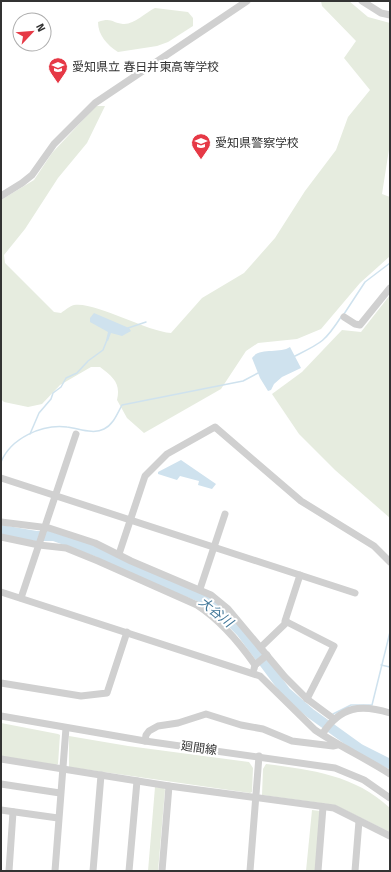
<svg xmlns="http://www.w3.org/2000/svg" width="391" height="872" font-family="'Fira Sans','Noto Sans JP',sans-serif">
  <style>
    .green { fill: #e6ecdf }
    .water { fill: #cfe2ee }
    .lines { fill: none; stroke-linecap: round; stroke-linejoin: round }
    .stream { stroke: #cfe2ee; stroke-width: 1.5 }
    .river { stroke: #cfe2ee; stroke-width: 10 }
    .minor { stroke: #d0d0d0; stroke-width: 7 }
    .labels { text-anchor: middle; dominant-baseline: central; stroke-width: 4; stroke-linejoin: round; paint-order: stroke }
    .poi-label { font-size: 12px; fill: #333; stroke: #fff; text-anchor: start }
    .street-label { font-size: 12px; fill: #333; stroke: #fff }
    .water-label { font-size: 13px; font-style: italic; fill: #3f7597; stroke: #fff }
  </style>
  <rect width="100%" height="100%" fill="#fff"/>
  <g class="green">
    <path d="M321 1H349L368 17 390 23V143L382 194 390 197 389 257 360 283 321 329 297 339 258 343 246 351 221 389 144 433 127 418 117 400C121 383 113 377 100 367H91L60 385 42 404 28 407 4 402 1 399V200L34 180 52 153 96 106H105L87 143 58 178 25 229 4 255 5 263 54 312 61 313C65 310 70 306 74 305 94 301 146 331 171 333L202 298 244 273 275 238 305 191 336 150 348 117 370 90 344 58 356 41 322 6Z"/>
    <path d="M155 8 188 12 193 18V26L168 42 157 46 118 52C107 45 98 35 98 22 112 17 112 23 123 24 134 25 146 12 155 8Z"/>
    <polygon points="390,295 390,518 335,470 299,434 272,394 302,372 342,330 361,332"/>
    <polygon points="1,723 58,734 60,735 58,764 56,765 1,756"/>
    <polygon points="69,736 128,746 249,762 253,768 252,792 250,793 69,767"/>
    <path d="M266 764C312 770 355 775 390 808V832L335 805 262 795 263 769Z"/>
    <polygon points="155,787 164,788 165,790 158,871 148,871"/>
    <polygon points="312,810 320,811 316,871 306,871"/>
  </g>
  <g class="water">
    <polygon points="94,313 129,328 131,331 122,336 111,333 108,341 106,340 108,332 90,322 90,318"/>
    <path d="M290 347 301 368 282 377 274 384 271 390 268 391 260 378 252 358C259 347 280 354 290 347Z"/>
    <polygon points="181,460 216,484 212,489 198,485 199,481 180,476 177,480 158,474 158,472"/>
  </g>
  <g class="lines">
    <g class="stream">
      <polyline points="344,314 365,282 390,263"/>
      <polyline points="128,328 146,322"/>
      <path d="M293 357C321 343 324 343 341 317"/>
      <polyline points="30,434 39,413 51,399 53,393 61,387 66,378 77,373 88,361 103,350 107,340"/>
      <path d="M1 462C11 438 42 424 67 427 78 428 93 435 104 429 113 425 117 414 122 405L243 381 258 373"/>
      <polyline points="381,665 390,667"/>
      <polyline points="333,714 351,705 372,705 390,632"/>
      <polyline points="321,721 325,719"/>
    </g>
    <polyline class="river" points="1,530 36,536 54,536 98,552 134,571 198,596 224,615 241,632 286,692 310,713 360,749 390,764"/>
    <g class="minor">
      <polyline points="362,1 381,13 390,15"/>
      <polyline points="1,196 22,183 32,175 54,144 95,103 247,1"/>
      <polyline points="344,317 355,324 360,325 390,288"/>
      <polyline points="1,478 355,593"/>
      <polyline points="1,522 49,528 95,543 131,561 211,595 228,609 285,677 307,699 334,719"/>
      <path d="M1 537 39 545 66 548 98 561 197 605C220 620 239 642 255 665"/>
      <polyline points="119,554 145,476 167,454 215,427 301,501 374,546 390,562"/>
      <polyline points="300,575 285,621 334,646 307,699"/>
      <polyline points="200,589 225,514"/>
      <path d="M1 592 260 676 315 730C339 746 365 758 390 774"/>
      <polyline points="21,598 76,434"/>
      <polyline points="261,647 287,622"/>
      <polyline points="254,669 255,665 267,655"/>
      <polyline points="1,683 81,696 107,693 127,632"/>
      <polyline points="1,716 145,741 335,768 364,780 390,798"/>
      <path d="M323 733C341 706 361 704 390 713"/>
      <polyline points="145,741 146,735 149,731 158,726 178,723 206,714 241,725 263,729 292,741 333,746 337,745"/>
      <polyline points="1,759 169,786 334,808 390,836"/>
      <polyline points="1,784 60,793"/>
      <polyline points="1,810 58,818"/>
      <polyline points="9,871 13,812"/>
      <polyline points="55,871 66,728"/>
      <polyline points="93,871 101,775"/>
      <polyline points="129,871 137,781"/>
      <polyline points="162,871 169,786"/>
      <polyline points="250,871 259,756"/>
      <polyline points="318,871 323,807"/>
      <polyline points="355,871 359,821"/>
    </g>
  </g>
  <defs>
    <g id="school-pin" transform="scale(1)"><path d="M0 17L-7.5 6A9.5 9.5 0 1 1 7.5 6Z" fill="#e63946" stroke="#fff"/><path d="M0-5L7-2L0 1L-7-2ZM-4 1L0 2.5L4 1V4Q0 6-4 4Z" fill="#fff"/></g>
  </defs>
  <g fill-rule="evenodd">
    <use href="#school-pin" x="58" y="67"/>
    <use href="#school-pin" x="201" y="143"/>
  </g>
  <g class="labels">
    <g class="poi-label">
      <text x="72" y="67">愛知県立 春日井東高等学校</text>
      <text x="215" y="143">愛知県警察学校</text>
    </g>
    <g class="street-label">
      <text transform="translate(199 748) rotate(8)">廻間線</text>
    </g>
    <g class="water-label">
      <text transform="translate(216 612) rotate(39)">大谷川</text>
    </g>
  </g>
  <rect width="391" height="872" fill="none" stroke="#333333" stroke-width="4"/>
  <g transform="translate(32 32) rotate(64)"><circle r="19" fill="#ffffff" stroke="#adadad"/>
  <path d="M0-3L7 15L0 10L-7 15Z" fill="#e63946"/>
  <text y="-6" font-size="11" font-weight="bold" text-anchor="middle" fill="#333333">N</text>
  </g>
</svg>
